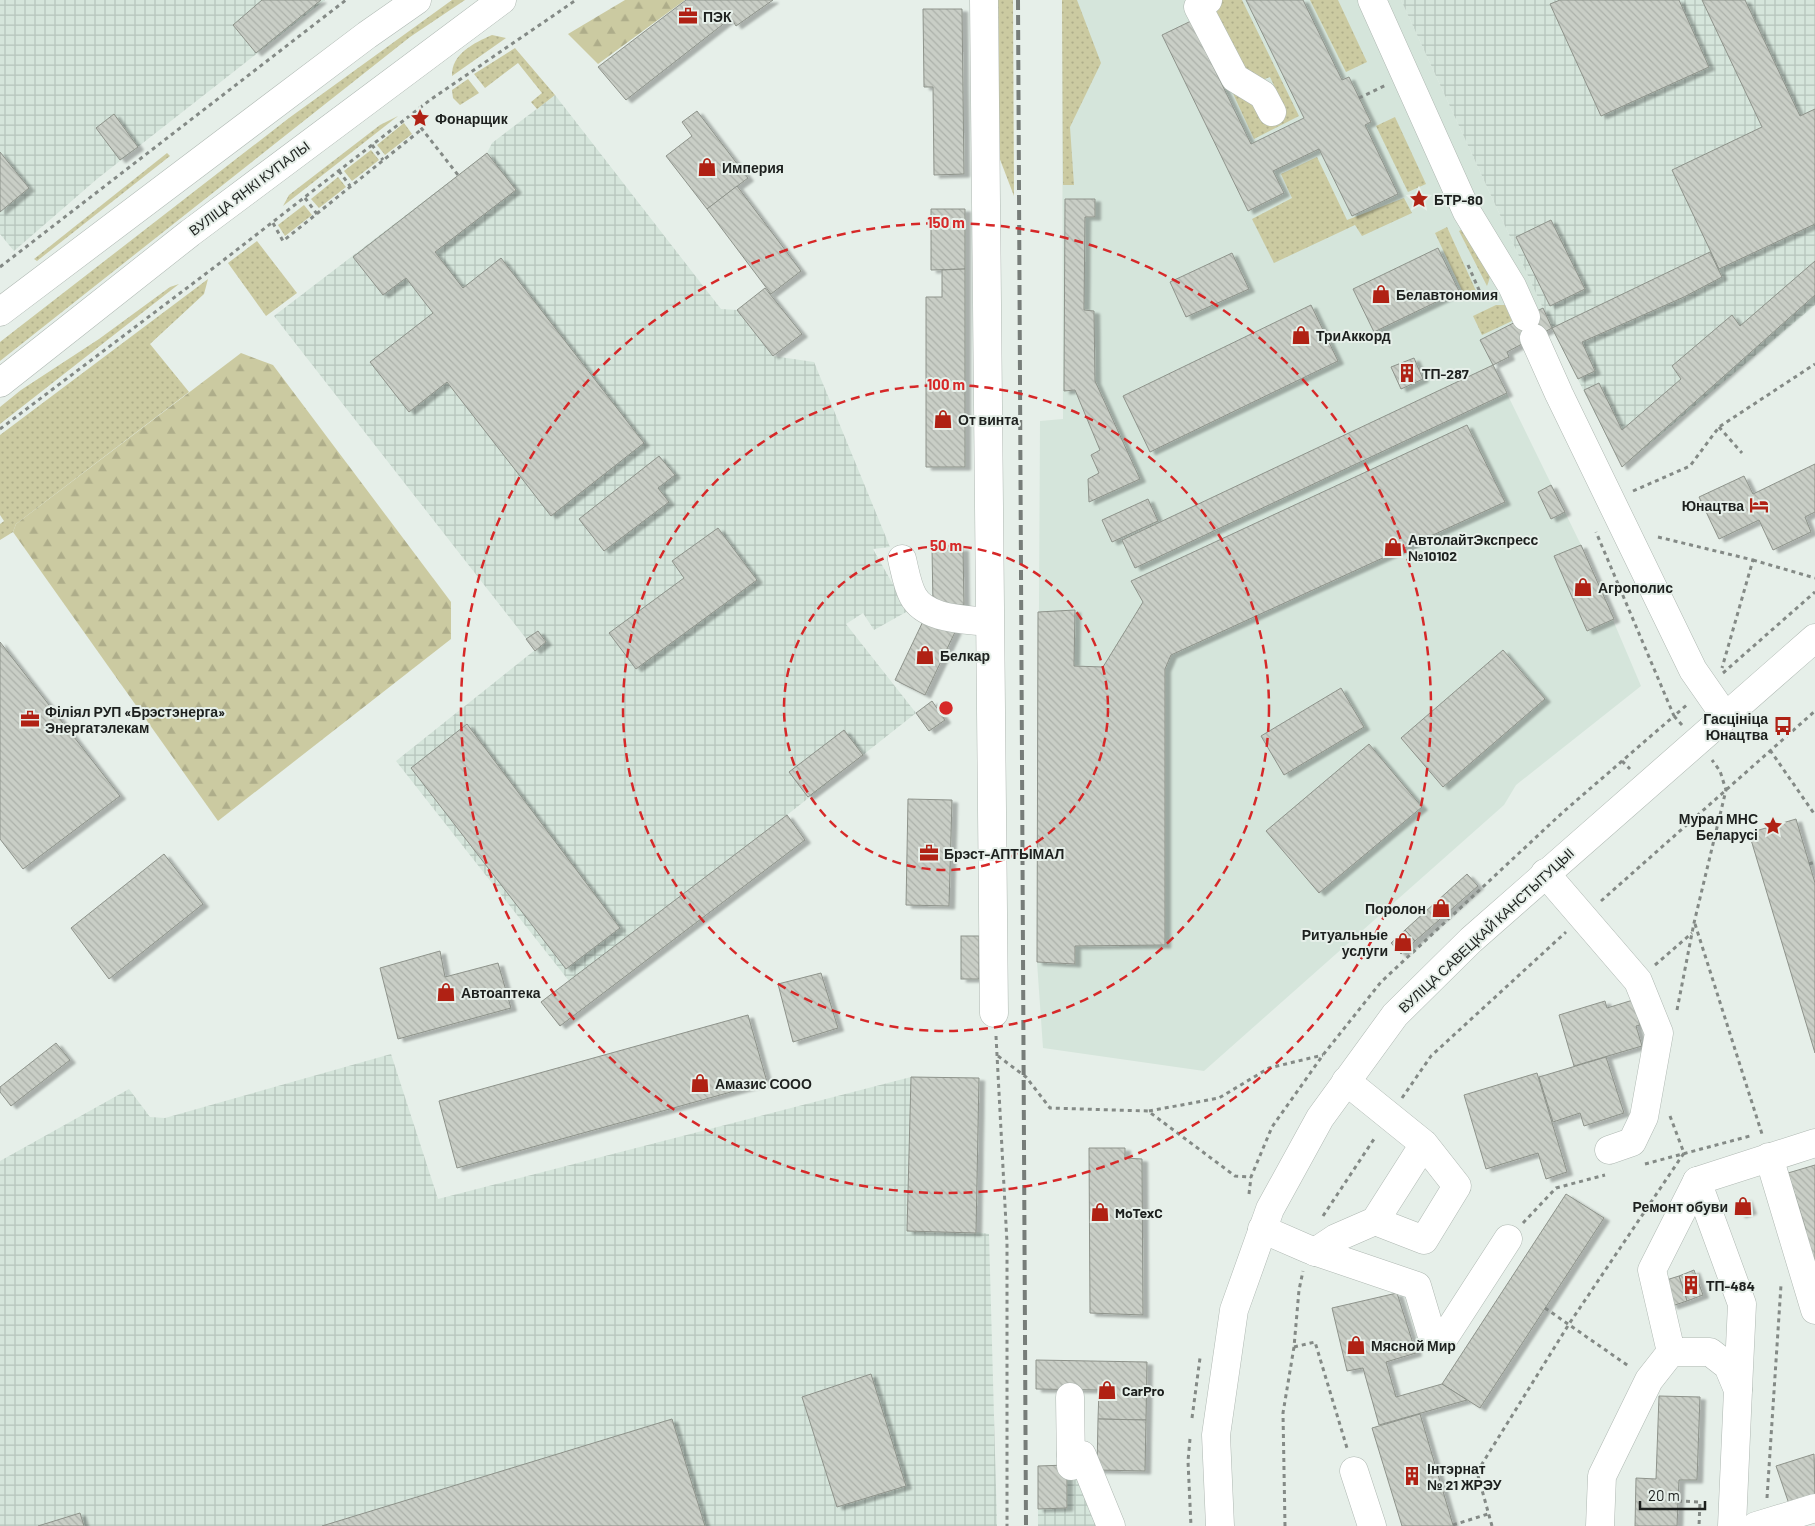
<svg xmlns="http://www.w3.org/2000/svg" width="1815" height="1526" font-family="Barlow,sans-serif">
  <style>
    .built { fill: #d5e5db }
    .industrial { fill: url(#industrial-grid) }
    .grass { fill: url(#grass-dots) }
    .forest { fill: url(#forest-firs) }
    .building { fill: url(#building-back-hatch); stroke: #8e938b; filter: url(#shadow) }
    .lines { fill: none; stroke-linecap: round; stroke-linejoin: round }
    .minor-casing { stroke: #afb8b2; stroke-width: 29 }
    .major-casing { stroke: #afb8b2; stroke-width: 29 }
    .path { stroke: #848a86; stroke-width: 3; stroke-dasharray: 4 4; stroke-linecap: butt }
    .minor { stroke: #fff; stroke-width: 28 }
    .major { stroke: #fff; stroke-width: 28 }
    .rail { stroke: #777d79; stroke-width: 4; stroke-dasharray: 10 5; stroke-linecap: butt }
    .ring { fill: none; stroke: #d62828; stroke-width: 2.5; stroke-dasharray: 9 6 }
    .labels { text-anchor: middle; dominant-baseline: central; stroke-width: 4; stroke-linejoin: round; paint-order: stroke }
    .poi-label { font-size: 14px; font-weight: bold; fill: #1d201e; stroke: #e6efe9; text-anchor: start }
    .street-label { font-size: 14px; fill: #1d201e; stroke: #e6efe9 }
    .centre { fill: #d62828; stroke: #e6efe9; stroke-width: 2.5 }
    .ring-label { font-size: 15px; text-anchor: middle; font-weight: bold; fill: #d62828; stroke: #e6efe9; stroke-width: 4; stroke-linejoin: round; paint-order: stroke }
  </style>
  <defs>
    <pattern id="industrial-grid" width="8" height="8" patternUnits="userSpaceOnUse" patternTransform="scale(1.25)"><rect width="8" height="8" fill="#d5e5db"/><path d="M0 4h8M4 0v8" fill="none" stroke="#b6c4bc"/></pattern>
    <pattern id="grass-dots" width="8" height="8" patternUnits="userSpaceOnUse" patternTransform="scale(1.25)"><rect width="8" height="8" fill="#cbcaa1"/><path d="M2 2h.1M6 6h.1" fill="none" stroke="#aead8a" stroke-width="1.8" stroke-linecap="round"/></pattern>
    <pattern id="forest-firs" width="22" height="20" patternUnits="userSpaceOnUse" patternTransform="scale(1.25)"><rect width="22" height="20" fill="#cbcaa1"/><path d="M5 1l3.5 6h-7zM16 11l3.5 6h-7z" fill="#aead8a"/></pattern>
    <pattern id="building-back-hatch" width="6" height="6" patternUnits="userSpaceOnUse" patternTransform="scale(1.25)"><rect width="6" height="6" fill="#c9cec6"/><path d="M-1 5l2 2M0 0l6 6M5-1l2 2" fill="none" stroke="#acb1aa"/></pattern>
    <filter id="shadow"><feDropShadow dx="5.5" dy="3" stdDeviation="1" flood-color="#0004"/></filter>
  </defs>
  <rect width="100%" height="100%" fill="#e6efe9"/>
  <polygon class="built" points="1062,0 1401,0 1552,328 1507,351 1509,357 1493,365 1581,545 1641,686 1516,785 1504,805 1204,1071 1043,1048 1037,962 1040,421 1063,419"/>
  <g class="industrial">
    <polygon points="0,0 325,0 97,179 14,251 0,234"/>
    <polygon points="1401,0 1815,0 1815,305 1622,467 1552,328"/>
    <polygon points="555,95 721,309 737,310 773,356 814,362 890,547 873,549 908,611 874,630 863,613 846,624 916,713 787,815 569,981 396,761 535,650 274,316 487,153 492,143"/>
    <polygon points="391,1054 438,1199 911,1077 979,1078 976,1232 989,1234 997,1526 0,1526 0,1161 129,1089 150,1117 165,1118"/>
    <polygon points="1038,1466 1071,1466 1101,1526 1038,1526"/>
  </g>
  <g class="grass">
    <polygon points="452,0 465,0 410,37 0,361 0,342 289,118"/>
    <polygon points="997,0 1013,0 1014,196 996,149"/>
    <polygon points="1062,0 1077,0 1101,63 1070,127 1074,185 1063,185"/>
    <polygon points="1216,0 1242,0 1299,116 1254,139 1230,87 1256,100 1266,122 1286,111 1270,77 1260,81 1241,71 1210,4"/>
    <polygon points="1310,0 1338,0 1367,62 1346,72"/>
    <path d="M492 35 506 38 452 76C451 54 474 43 492 35Z"/>
    <polygon points="515,48 555,95 537,109 531,102 542,93 518,63 485,88 474,74"/>
    <polygon points="468,79 479,93 460,105 453,98 452,90"/>
    <polygon points="398,116 283,206 289,195 380,125"/>
    <polygon points="1395,117 1426,184 1408,192 1376,126"/>
    <polygon points="404,123 412,134 385,155 377,145"/>
    <polygon points="371,150 379,160 352,181 344,171"/>
    <polygon points="167,153 170,156 37,261 34,259"/>
    <polygon points="1317,157 1347,220 1404,198 1412,213 1362,236 1355,225 1274,263 1252,219 1292,198 1281,174"/>
    <polygon points="338,177 346,187 319,208 311,199"/>
    <polygon points="304,205 312,215 285,236 278,225"/>
    <path d="M1470 225C1481 245 1497 264 1487 286L1459 231Z"/>
    <polygon points="1447,227 1477,293 1466,299 1435,233"/>
    <polygon points="257,241 297,293 266,316 228,263"/>
    <polygon points="208,279 204,294 150,344 189,392 16,524 13,532 0,540 0,524 4,521 0,515 0,435"/>
    <polygon points="179,284 0,424 0,407 21,390 99,339 170,287"/>
    <polygon points="1496,305 1505,305 1512,321 1482,335 1473,316"/>
  </g>
  <g class="forest">
    <polygon points="625,0 685,0 598,64 568,34"/>
    <polygon points="241,353 273,365 451,602 451,639 218,821 13,532 16,524"/>
  </g>
  <g class="building">
    <polygon points="262,0 321,0 256,53 233,25"/>
    <polygon points="686,0 773,0 736,26 731,18 626,100 598,67"/>
    <polygon points="1246,0 1303,0 1342,80 1349,77 1371,122 1365,125 1398,194 1352,216 1319,149 1273,171 1284,193 1248,211 1162,35 1191,21 1251,144 1304,118"/>
    <polygon points="1560,0 1679,0 1709,67 1601,116 1550,4"/>
    <polygon points="1702,0 1745,0 1800,116 1815,109 1815,224 1719,269 1672,170 1762,127"/>
    <polygon points="923,9 962,9 964,174 934,175 933,87 924,87"/>
    <polygon points="697,111 748,178 707,209 666,156 692,136 682,122"/>
    <polygon points="114,114 138,147 120,160 96,128"/>
    <polygon points="0,152 29,188 0,212"/>
    <polygon points="487,153 516,190 435,252 463,288 501,258 644,443 551,516 447,382 409,412 370,362 433,313 406,278 383,295 353,257"/>
    <polygon points="737,186 801,271 771,294 707,209"/>
    <polygon points="1065,199 1095,199 1095,217 1085,217 1084,310 1094,311 1095,381 1140,479 1089,502 1088,479 1099,473 1091,455 1100,450 1075,390 1064,391"/>
    <polygon points="931,209 965,209 965,269 931,270"/>
    <polygon points="1551,220 1585,289 1550,306 1516,237"/>
    <polygon points="1438,248 1459,291 1374,332 1353,289"/>
    <polygon points="1710,252 1722,277 1684,297 1582,342 1595,371 1578,379 1552,328"/>
    <polygon points="1232,253 1249,289 1186,317 1170,282"/>
    <polygon points="1815,261 1815,295 1622,467 1584,390 1599,383 1622,430 1681,379 1672,366 1732,315 1740,326"/>
    <polygon points="965,269 965,467 926,467 926,297 942,297 942,270"/>
    <polygon points="765,288 802,334 773,356 737,310"/>
    <polygon points="1311,305 1338,361 1150,452 1123,396"/>
    <polygon points="1543,308 1552,328 1507,352 1509,357 1493,365 1480,340"/>
    <polygon points="1414,358 1423,379 1401,389 1391,367"/>
    <polygon points="1493,365 1507,393 1135,568 1122,540"/>
    <polygon points="1467,425 1505,502 1171,655 1165,669 1165,945 1075,946 1075,964 1037,962 1038,612 1075,610 1074,666 1103,667 1143,602 1131,581"/>
    <polygon points="659,456 675,475 658,488 669,502 604,551 579,519"/>
    <polygon points="1815,464 1815,512 1805,517 1811,532 1773,550 1759,520 1719,539 1699,497 1744,476 1753,494"/>
    <polygon points="1551,485 1565,512 1551,519 1538,492"/>
    <polygon points="1148,499 1158,521 1112,542 1102,520"/>
    <polygon points="718,528 757,580 636,669 609,633 684,578 672,561"/>
    <polygon points="1581,545 1614,619 1587,631 1554,556"/>
    <polygon points="932,548 963,548 964,605 933,606"/>
    <polygon points="926,615 956,630 925,695 895,680"/>
    <polygon points="538,631 546,642 535,651 526,639"/>
    <polygon points="0,642 120,796 23,869 0,839"/>
    <polygon points="1503,650 1545,699 1443,787 1401,738"/>
    <polygon points="1341,688 1364,727 1284,775 1261,736"/>
    <polygon points="932,701 945,720 929,731 916,713"/>
    <polygon points="467,724 620,928 566,969 411,768"/>
    <polygon points="844,730 863,755 808,797 789,772"/>
    <polygon points="1369,744 1422,807 1319,893 1266,831"/>
    <polygon points="908,799 952,800 949,906 906,905"/>
    <polygon points="787,815 805,840 560,1026 541,1002"/>
    <polygon points="1796,819 1815,883 1815,1053 1749,833"/>
    <polygon points="164,854 203,904 109,979 71,928"/>
    <polygon points="1467,874 1478,886 1415,941 1405,930"/>
    <polygon points="1405,930 1415,941 1401,954 1391,943"/>
    <rect x="961" y="936" width="18" height="43"/>
    <polygon points="440,951 445,977 498,963 511,1008 398,1039 380,968"/>
    <polygon points="821,973 838,1028 793,1042 778,984"/>
    <polygon points="1633,1000 1640,1025 1636,1026 1642,1046 1574,1066 1559,1015 1605,1001 1607,1008"/>
    <polygon points="748,1015 767,1082 457,1168 439,1101"/>
    <polygon points="56,1043 70,1060 11,1106 0,1092 0,1087"/>
    <polygon points="1606,1057 1624,1113 1584,1126 1580,1113 1553,1122 1539,1077"/>
    <polygon points="1537,1073 1567,1172 1546,1179 1538,1153 1486,1169 1464,1095"/>
    <polygon points="911,1077 979,1078 976,1233 907,1231"/>
    <polygon points="1089,1148 1125,1148 1125,1158 1142,1159 1143,1315 1090,1313"/>
    <polygon points="1815,1165 1815,1266 1798,1232 1806,1230 1788,1173"/>
    <polygon points="1566,1194 1604,1218 1480,1408 1442,1384"/>
    <polygon points="1746,1198 1751,1211 1740,1215 1735,1202"/>
    <polygon points="1694,1270 1703,1295 1687,1301 1679,1276"/>
    <polygon points="1679,1276 1687,1301 1672,1306 1663,1281"/>
    <polygon points="1397,1293 1416,1353 1386,1362 1396,1397 1442,1384 1467,1400 1379,1425 1363,1368 1347,1371 1332,1308"/>
    <polygon points="1036,1360 1147,1362 1146,1420 1098,1419 1099,1390 1036,1389"/>
    <polygon points="871,1374 906,1486 837,1507 802,1397"/>
    <polygon points="1659,1396 1700,1397 1697,1480 1679,1480 1677,1526 1635,1526 1636,1478 1656,1479"/>
    <polygon points="1420,1414 1453,1525 1453,1526 1402,1526 1372,1428"/>
    <polygon points="672,1419 705,1526 322,1526"/>
    <polygon points="1098,1419 1146,1420 1145,1471 1097,1470"/>
    <polygon points="1814,1454 1815,1497 1789,1504 1776,1466"/>
    <polygon points="1067,1465 1067,1508 1038,1509 1038,1466"/>
    <polygon points="80,1513 84,1526 38,1526"/>
  </g>
  <g class="lines">
    <g class="minor-casing">
      <g id="minor">
        <polyline points="984,0 994,1013"/>
        <polyline points="1208,0 1198,7 1235,78 1263,95 1272,112"/>
        <polyline points="1372,0 1467,212 1512,286 1526,317"/>
        <polyline points="1534,338 1559,394 1693,670 1725,716"/>
        <path d="M902 559C905 571 907 585 913 596 926 620 965 619 988 622"/>
        <polyline points="1545,873 1638,981 1659,1033 1644,1117 1632,1142 1609,1150"/>
        <polyline points="1346,1081 1424,1144 1375,1221 1424,1240 1457,1186 1424,1144"/>
        <polyline points="1769,1157 1815,1310"/>
        <polyline points="1697,1181 1742,1304 1738,1389"/>
        <polyline points="1262,1229 1308,1249 1417,1286 1431,1333 1444,1338 1508,1239"/>
        <polyline points="1315,1252 1336,1238 1375,1221"/>
        <polyline points="1671,1352 1652,1270 1697,1181 1815,1143"/>
        <polyline points="1070,1397 1071,1466"/>
        <polyline points="1071,1454 1082,1455 1111,1526"/>
        <polyline points="1354,1471 1372,1526"/>
        <polyline points="1600,1526 1602,1476 1649,1380 1671,1352 1710,1352 1728,1366 1738,1390 1732,1526"/>
        <polyline points="1756,1526 1815,1508"/>
      </g>
    </g>
    <g class="major-casing">
      <g id="major">
        <polyline points="0,312 367,35 417,0"/>
        <polyline points="0,383 190,233 502,0"/>
        <polyline points="1220,1526 1216,1435 1234,1310 1270,1209 1320,1118 1395,1015 1471,940 1815,638"/>
      </g>
    </g>
    <g class="path">
      <polyline points="1359,98 1386,85"/>
      <polyline points="411,115 458,175"/>
      <polyline points="372,145 383,160"/>
      <polyline points="339,171 350,186"/>
      <polyline points="305,198 317,214"/>
      <polyline points="273,223 283,241 422,129"/>
      <polyline points="1468,265 1483,299"/>
      <polyline points="0,267 346,0"/>
      <polyline points="1719,427 1742,453"/>
      <polyline points="0,429 216,266 430,100 576,0"/>
      <polyline points="1633,491 1690,466 1719,427 1815,364"/>
      <polyline points="1658,537 1753,560 1722,668"/>
      <polyline points="1753,560 1815,578"/>
      <polyline points="1723,673 1815,592"/>
      <polyline points="1682,725 1674,716 1689,703"/>
      <polyline points="1770,750 1815,815"/>
      <polyline points="1622,761 1630,769"/>
      <polyline points="1809,864 1815,862"/>
      <polyline points="1601,901 1815,711"/>
      <polyline points="1695,924 1762,1134"/>
      <polyline points="1655,965 1692,933"/>
      <polyline points="1677,1010 1694,923 1726,790 1720,771 1712,760"/>
      <polyline points="996,1036 1007,1243 1007,1526"/>
      <polyline points="998,1056 1026,1077 1050,1108 1148,1111 1235,1176 1251,1177"/>
      <polyline points="1402,1098 1431,1056 1566,932"/>
      <polyline points="1149,1111 1219,1098 1269,1068 1323,1055"/>
      <polyline points="1670,1116 1684,1153"/>
      <polyline points="1645,1164 1750,1136"/>
      <polyline points="1249,1194 1251,1177 1272,1127 1323,1055 1381,982 1562,813 1674,716 1596,532"/>
      <polyline points="1323,1216 1376,1136"/>
      <polyline points="1523,1223 1556,1188 1605,1175"/>
      <polyline points="1545,1308 1630,1367"/>
      <polyline points="1294,1347 1315,1342 1347,1448"/>
      <polyline points="1192,1418 1200,1358"/>
      <polyline points="1190,1439 1188,1461 1191,1526"/>
      <polyline points="1767,1498 1781,1285"/>
      <polyline points="1678,1501 1700,1502 1699,1526"/>
      <polyline points="1453,1525 1488,1514"/>
      <polyline points="1285,1526 1283,1413 1294,1347 1299,1290 1303,1271"/>
      <polyline points="1492,1526 1477,1472 1569,1324 1684,1153"/>
    </g>
    <use href="#minor" class="minor"/>
    <use href="#major" class="major"/>
    <polyline class="rail" points="1018,0 1026,1526"/>
  </g>
  <g class="ring">
    <circle cx="946" cy="708" r="162"/>
    <circle cx="946" cy="708" r="323"/>
    <circle cx="946" cy="708" r="485"/>
  </g>
  <defs>
    <g id="office-bare" transform="scale(1.5)"><path d="M-6-3h4V-5.5h4V-3h4V5H-6ZM-1-4.5V-3h2v-1.5ZM-6 0V1H6V0Z" fill="#b02114" stroke="#e6efe9" stroke-width="2.5" paint-order="stroke"/></g>
    <g id="sight-bare" transform="scale(1.5)"><path d="M0-6L1.8-2.2L6-1.7L2.9 1.2L3.7 5.4L0 3.3L-3.7 5.4L-2.9 1.2L-6-1.7L-1.8-2.2Z" fill="#b02114" stroke="#e6efe9" stroke-width="2.5" paint-order="stroke"/></g>
    <g id="shop-bare" transform="scale(1.5)"><path d="M-5-2.5h2.3a2.7 3.5 0 0 1 5.4 0H5L5.5 6h-11ZM-1.5-2.5h3a1.5 2.3 0 0 0-3 0Z" fill="#b02114" stroke="#e6efe9" stroke-width="2.5" paint-order="stroke"/></g>
    <g id="building-bare" transform="scale(1.5)"><path d="M-4-6H4V6H1V3H-1V6H-4ZM-2.5-4.3h1.7v1.8h-1.7ZM.8-4.3h1.7v1.8H.8ZM-2.5-1h1.7V.8h-1.7ZM.8-1h1.7V.8H.8Z" fill="#b02114" stroke="#e6efe9" stroke-width="2.5" paint-order="stroke"/></g>
    <g id="hotel-bare" transform="scale(1.5)"><path d="M-6-4.5h1.5V1H6V5H4.5V3h-9V5H-6ZM-4 0a1.8 1.8 0 1 1 3.6 0ZM.5 0V-2.5h3Q6-2.5 6 0Z" fill="#b02114" stroke="#e6efe9" stroke-width="2.5" paint-order="stroke"/></g>
    <g id="bus-bare" transform="scale(1.5)"><path d="M-5-6H5V4H4V6H2V4H-2V6H-4V4H-5ZM-3.5-4V0h7V-4ZM-3.5 1.2v1.5H-2V1.2ZM2 1.2v1.5H3.5V1.2Z" fill="#b02114" stroke="#e6efe9" stroke-width="2.5" paint-order="stroke"/></g>
  </defs>
  <g fill-rule="evenodd">
    <use href="#office-bare" x="688" y="16"/>
    <use href="#sight-bare" x="420" y="118"/>
    <use href="#shop-bare" x="707" y="167"/>
    <use href="#sight-bare" x="1419" y="199"/>
    <use href="#shop-bare" x="1381" y="294"/>
    <use href="#shop-bare" x="1301" y="335"/>
    <use href="#building-bare" x="1407" y="373"/>
    <use href="#shop-bare" x="943" y="419"/>
    <use href="#hotel-bare" x="1759" y="505"/>
    <use href="#shop-bare" x="1393" y="547"/>
    <use href="#shop-bare" x="1583" y="587"/>
    <use href="#shop-bare" x="925" y="655"/>
    <use href="#office-bare" x="30" y="719"/>
    <use href="#bus-bare" x="1783" y="726"/>
    <use href="#sight-bare" x="1773" y="826"/>
    <use href="#office-bare" x="929" y="853"/>
    <use href="#shop-bare" x="1441" y="908"/>
    <use href="#shop-bare" x="1403" y="942"/>
    <use href="#shop-bare" x="446" y="992"/>
    <use href="#shop-bare" x="700" y="1083"/>
    <use href="#shop-bare" x="1743" y="1206"/>
    <use href="#shop-bare" x="1100" y="1212"/>
    <use href="#building-bare" x="1691" y="1285"/>
    <use href="#shop-bare" x="1356" y="1345"/>
    <use href="#shop-bare" x="1107" y="1390"/>
    <use href="#building-bare" x="1412" y="1476"/>
  </g>
  <g class="labels">
    <g class="poi-label">
      <text x="703" y="16">ПЭК</text>
      <text x="435" y="118">Фонарщик</text>
      <text x="722" y="167">Империя</text>
      <text x="1434" y="199">БТР-80</text>
      <text x="1396" y="294">Белавтономия</text>
      <text x="1316" y="335">ТриАккорд</text>
      <text x="1422" y="373">ТП-287</text>
      <text x="958" y="419">От винта</text>
      <text x="1744" y="505" text-anchor="end">Юнацтва</text>
      <text x="1408" y="539">АвтолайтЭкспресс<tspan x="1408" dy="16">№10102</tspan></text>
      <text x="1598" y="587">Агрополис</text>
      <text x="940" y="655">Белкар</text>
      <text x="45" y="711">Філіял РУП «Брэстэнерга»<tspan x="45" dy="16">Энергатэлекам</tspan></text>
      <text x="1768" y="718" text-anchor="end">Гасцініца<tspan x="1768" dy="16">Юнацтва</tspan></text>
      <text x="1758" y="818" text-anchor="end">Мурал МНС<tspan x="1758" dy="16">Беларусі</tspan></text>
      <text x="944" y="853">Брэст-АПТЫМАЛ</text>
      <text x="1426" y="908" text-anchor="end">Поролон</text>
      <text x="1388" y="934" text-anchor="end">Ритуальные<tspan x="1388" dy="16">услуги</tspan></text>
      <text x="461" y="992">Автоаптека</text>
      <text x="715" y="1083">Амазис СООО</text>
      <text x="1728" y="1206" text-anchor="end">Ремонт обуви</text>
      <text x="1115" y="1212">MoTexC</text>
      <text x="1706" y="1285">ТП-484</text>
      <text x="1371" y="1345">Мясной Мир</text>
      <text x="1122" y="1390">CarPro</text>
      <text x="1427" y="1468">Інтэрнат<tspan x="1427" dy="16">№ 21 ЖРЭУ</tspan></text>
    </g>
    <g class="street-label">
      <text transform="translate(249 188) rotate(-37)">ВУЛІЦА ЯНКІ КУПАЛЫ</text>
      <text transform="translate(1486 930) rotate(-43)">ВУЛІЦА САВЕЦКАЙ КАНСТЫТУЦЫІ</text>
    </g>
  </g>
  <circle cx="946" cy="708" r="8" class="centre"/>
  <g class="ring-label">
    <text x="946" y="228">150 m</text>
    <text x="946" y="390">100 m</text>
    <text x="946" y="551">50 m</text>
  </g>
  <path d="M1640 1501v8h65v-8" fill="none" stroke="#1d201e" stroke-width="2.5"/>
  <text x="1648" y="1501" font-size="15" fill="#1d201e" stroke="#e6efe9" stroke-width="4" paint-order="stroke">20 m</text>
</svg>
